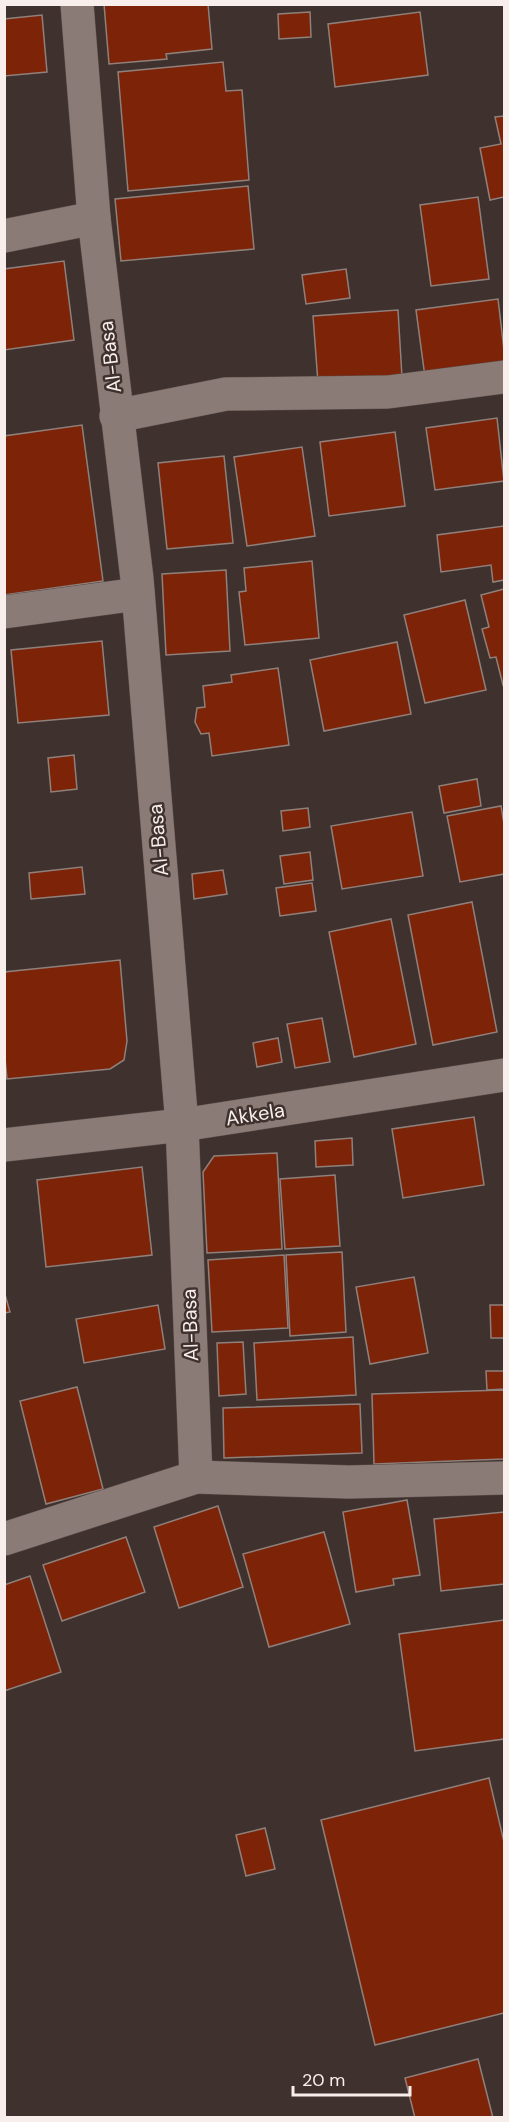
<svg xmlns="http://www.w3.org/2000/svg" width="509" height="2122" font-family="'DM Sans',sans-serif">
  <style>
    .building { fill: #7c2308; stroke: #90807b; stroke-width: 1.5 }
    .lines { fill: none; stroke-linecap: round; stroke-linejoin: round }
    .street-casing { stroke: #5c514d; stroke-width: 34 }
    .secondary-casing { stroke: #5c514d; stroke-width: 34 }
    .street { stroke: #8b7b76; stroke-width: 33 }
    .secondary { stroke: #8b7b76; stroke-width: 33 }
    .labels { text-anchor: middle; dominant-baseline: central; stroke-width: 5; stroke-linejoin: round; paint-order: stroke }
    .street-label { font-size: 20px; fill: #f8efec; stroke: #3f312d }
  </style>
  <rect width="100%" height="100%" fill="#3f312d"/>
  <g class="building">
    <polygon points="104,4 208,4 212,49 166,54 167,59 109,64"/>
    <polygon points="310,12 311,37 279,39 278,14"/>
    <polygon points="420,12 428,75 335,87 328,24"/>
    <polygon points="42,15 47,72 4,76 4,19"/>
    <polygon points="223,62 226,91 242,90 249,180 128,191 118,72"/>
    <polygon points="504,116 504,197 490,200 480,148 501,144 495,117"/>
    <polygon points="248,186 254,249 121,261 115,199"/>
    <polygon points="478,197 489,279 431,286 420,205"/>
    <polygon points="64,261 74,340 4,350 4,269"/>
    <polygon points="346,269 350,298 306,304 302,275"/>
    <polygon points="498,299 504,350 504,367 425,377 416,310"/>
    <polygon points="398,310 402,377 318,383 313,316"/>
    <polygon points="497,418 504,481 435,490 426,428"/>
    <polygon points="82,425 103,581 4,595 4,436"/>
    <polygon points="395,432 405,506 329,516 320,442"/>
    <polygon points="302,447 315,536 247,546 234,457"/>
    <polygon points="224,456 233,543 167,549 158,463"/>
    <polygon points="504,526 504,580 493,582 491,565 441,572 437,535"/>
    <polygon points="312,561 319,638 245,645 239,592 246,591 244,568"/>
    <polygon points="226,570 230,651 166,655 162,574"/>
    <polygon points="504,589 504,684 503,685 496,657 490,658 482,629 489,627 481,595"/>
    <polygon points="465,600 486,690 425,703 404,615"/>
    <polygon points="102,641 109,715 18,723 11,650"/>
    <polygon points="397,642 411,714 324,731 310,660"/>
    <polygon points="278,668 289,745 212,756 209,733 201,734 195,722 197,708 205,707 203,686 232,682 231,675"/>
    <polygon points="74,755 77,789 51,792 48,758"/>
    <polygon points="477,779 481,806 444,813 439,786"/>
    <polygon points="501,806 504,824 504,874 460,882 447,816"/>
    <polygon points="308,808 310,827 283,831 281,811"/>
    <polygon points="412,812 423,876 342,889 331,826"/>
    <polygon points="310,852 313,880 284,884 280,856"/>
    <polygon points="82,867 85,894 31,899 29,873"/>
    <polygon points="223,870 227,894 194,899 192,874"/>
    <polygon points="312,883 316,911 280,916 276,888"/>
    <polygon points="472,902 497,1032 433,1045 408,915"/>
    <polygon points="391,919 416,1044 354,1057 329,932"/>
    <polygon points="120,960 127,1041 124,1060 110,1069 7,1079 4,1048 4,972"/>
    <polygon points="322,1018 330,1062 295,1068 287,1024"/>
    <polygon points="278,1038 282,1062 257,1067 253,1043"/>
    <polygon points="474,1117 484,1185 403,1198 392,1129"/>
    <polygon points="352,1138 353,1165 316,1167 315,1141"/>
    <polygon points="277,1153 282,1249 207,1253 203,1172 214,1156"/>
    <polygon points="142,1167 152,1255 46,1267 37,1180"/>
    <polygon points="335,1175 340,1246 285,1249 280,1179"/>
    <polygon points="342,1252 346,1332 290,1336 286,1255"/>
    <polygon points="284,1255 288,1328 212,1332 208,1260"/>
    <polygon points="414,1277 428,1353 370,1364 356,1287"/>
    <polygon points="4,1291 10,1312 4,1313"/>
    <polygon points="158,1305 165,1349 84,1363 76,1319"/>
    <polygon points="490,1305 504,1305 504,1338 491,1338"/>
    <polygon points="353,1337 356,1395 257,1400 254,1343"/>
    <polygon points="243,1342 246,1394 219,1396 217,1343"/>
    <polygon points="486,1371 504,1371 504,1389 487,1390"/>
    <polygon points="77,1387 103,1489 46,1504 20,1401"/>
    <polygon points="504,1390 504,1459 374,1464 372,1394"/>
    <polygon points="360,1404 362,1453 224,1458 223,1408"/>
    <polygon points="407,1500 420,1575 393,1579 394,1585 356,1592 343,1512"/>
    <polygon points="218,1506 243,1587 179,1608 154,1527"/>
    <polygon points="504,1512 504,1584 441,1591 434,1519"/>
    <polygon points="324,1532 350,1624 269,1647 243,1554"/>
    <polygon points="126,1537 145,1592 62,1621 43,1565"/>
    <polygon points="30,1576 61,1672 4,1691 4,1585"/>
    <polygon points="504,1620 504,1739 415,1751 399,1634"/>
    <polygon points="489,1778 504,1842 504,2013 375,2045 321,1820"/>
    <polygon points="265,1828 275,1869 246,1876 236,1835"/>
    <polygon points="478,2059 493,2118 415,2118 405,2078"/>
  </g>
  <g class="lines">
    <g class="street-casing">
      <g id="street">
        <polyline points="4,236 94,218"/>
        <polyline points="116,416 226,394 388,392 504,377"/>
        <polyline points="4,612 138,594"/>
        <polyline points="196,1477 349,1482 504,1478"/>
        <polyline points="4,1539 196,1477 182,1125"/>
      </g>
    </g>
    <g class="secondary-casing">
      <g id="secondary">
        <polyline points="77,4 94,218 137,579 182,1125"/>
        <polyline points="4,1145 182,1125 504,1075"/>
      </g>
    </g>
    <use href="#street" class="street"/>
    <use href="#secondary" class="secondary"/>
  </g>
  <g class="labels">
    <g class="street-label">
      <text transform="translate(110 357) rotate(-97)">Al-Basa</text>
      <text transform="translate(158 840) rotate(-95)">Al-Basa</text>
      <text transform="translate(255 1114) rotate(-9)">Akkela</text>
      <text transform="translate(190 1325) rotate(-92)">Al-Basa</text>
    </g>
  </g>
  <rect width="509" height="2122" fill="none" stroke="#f8efec" stroke-width="12"/>
  <path d="M293 2086v9h117v-9" fill="none" stroke="#f8efec" stroke-width="3"/>
  <text x="302" y="2086" font-size="18" fill="#f8efec" stroke="#3f312d" stroke-width="4.5" paint-order="stroke">20 m</text>
</svg>
